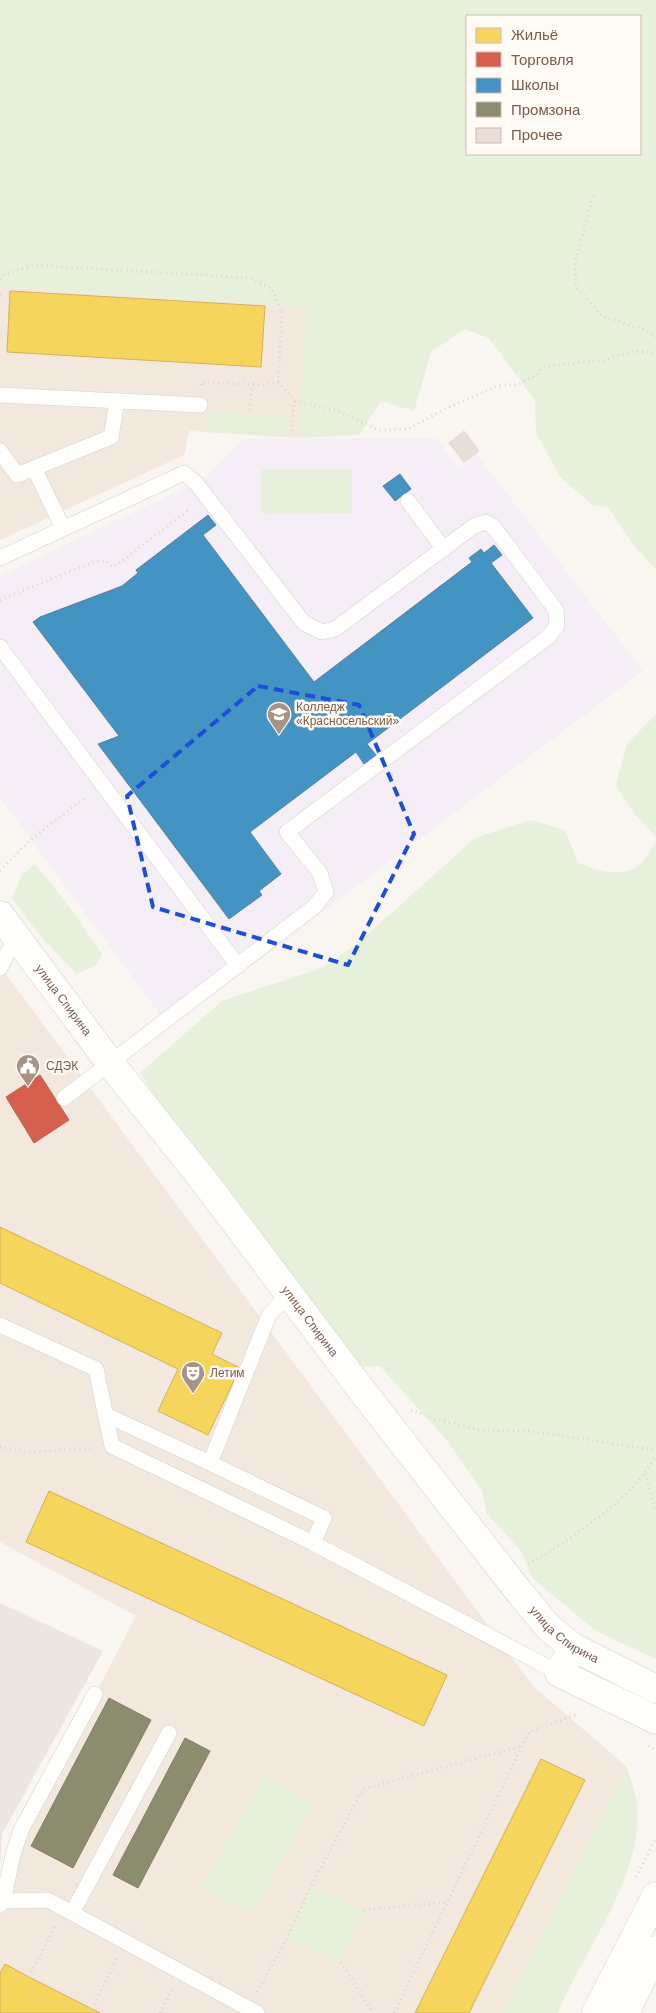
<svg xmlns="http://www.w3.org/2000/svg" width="656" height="2013" font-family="Helvetica,sans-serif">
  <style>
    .residential { fill: #f2e8de }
    .industrial { fill: #ede5e0 }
    .education { fill: #f6eef6 }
    .green { fill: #e7f0db; fill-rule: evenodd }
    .homes { fill: #f6d55c; stroke: #d1b158 }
    .shops { fill: #d6604d; stroke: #ba5f4d }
    .schools { fill: #4393c3; stroke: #5482a0 }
    .industry { fill: #8c8c6e; stroke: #877e64 }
    .building { fill: #e6ded7; stroke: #e2d8d2 }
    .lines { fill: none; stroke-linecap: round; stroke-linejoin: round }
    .lane-casing { stroke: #d7d1cb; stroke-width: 16 }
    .street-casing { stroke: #d7d1cb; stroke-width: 29 }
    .path { stroke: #dcd5d0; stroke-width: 3; stroke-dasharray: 1 4; stroke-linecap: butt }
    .lane { stroke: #fefefd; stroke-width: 15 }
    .street { stroke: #fefefd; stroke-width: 28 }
    .marked { fill: none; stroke: #1d4ed8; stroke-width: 4; stroke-dasharray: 10 6; stroke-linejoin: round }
    .labels { text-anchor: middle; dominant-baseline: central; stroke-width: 5; stroke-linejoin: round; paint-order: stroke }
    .poi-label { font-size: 12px; fill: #7a5c4d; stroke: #fffaf3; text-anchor: start }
    .street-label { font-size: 12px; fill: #7a5c4d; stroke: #fffaf3 }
  </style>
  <rect width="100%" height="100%" fill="#f9f5f0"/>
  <g class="residential">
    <polygon points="0,287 307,307 299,438 189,431 184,455 0,540"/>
    <polygon points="0,966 533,1686 627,1767 502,2013 0,2013 0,1878 136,1616 0,1542"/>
  </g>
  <polygon class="industrial" points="0,1603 103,1651 2,1834 0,1869"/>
  <polygon class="education" points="436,438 458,467 476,453 643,671 169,1027 0,798 0,576 203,479 244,439"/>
  <g class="green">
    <path d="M0 0H656V570L632 543 608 507 594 506 561 478 536 433 535 400 489 338 465 329 431 352 414 411 381 401 359 435 299 438 306 307 0 287ZM467 16H640V154H467Z"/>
    <polygon points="209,412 288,417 287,437 208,432"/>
    <polygon points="262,469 352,469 352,513 262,514"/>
    <polygon points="656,714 656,837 634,813 616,785 627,744"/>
    <path d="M530 820 565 830 578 863C598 871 627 880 643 861 648 855 652 847 656 841V1659L596 1631 532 1578 521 1551 487 1514 482 1491 449 1443 380 1366 358 1367 177 1131 140 1073 222 1001 322 968 358 943 475 838Z"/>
    <polygon points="35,864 65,901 102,954 96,965 77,974 41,937 12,898 22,875"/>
    <path d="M627 1767C630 1779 636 1792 637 1804 644 1877 584 1949 558 2013H502Z"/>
    <polygon points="264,1776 313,1804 251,1915 201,1887"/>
    <polygon points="311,1886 364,1910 341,1962 287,1938"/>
  </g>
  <g class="homes">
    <polygon points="10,291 265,306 261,367 7,352"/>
    <polygon points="0,1227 222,1333 212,1354 240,1368 208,1435 158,1411 178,1369 0,1283"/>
    <polygon points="49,1491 447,1675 424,1726 26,1542"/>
    <polygon points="541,1759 585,1780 550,1850 469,2013 415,2013"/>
    <polygon points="5,1964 29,1977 100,2013 0,2013 0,1973"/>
  </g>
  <polygon class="shops" points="40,1075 69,1120 34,1143 6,1097"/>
  <g class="schools">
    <polygon points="400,474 411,489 395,501 383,486"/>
    <polygon points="208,515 216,525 203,535 314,682 472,562 469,558 481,549 484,553 494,545 502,555 491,563 533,618 367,744 376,755 364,764 356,752 250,832 281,874 259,891 262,895 229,919 98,744 119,736 33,622 40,617 122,586 138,573 136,570"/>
  </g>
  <g class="industry">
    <polygon points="109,1698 151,1720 73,1868 31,1846"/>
    <polygon points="185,1738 210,1751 138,1888 113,1875"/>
  </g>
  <polygon class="building" points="464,431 479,451 464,462 449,443"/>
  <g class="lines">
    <g class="lane-casing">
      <g id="lane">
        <polyline points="0,395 200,405"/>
        <polyline points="0,451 17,475 111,437 117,401"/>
        <polyline points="34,468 63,528"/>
        <polyline points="408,501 444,549"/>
        <polyline points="0,558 184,473 196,483 304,623 322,632 335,629 474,526 485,522 493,526 556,610 557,626 548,637 287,832 320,873 326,892 314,907 64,1098"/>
        <polyline points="0,647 238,966"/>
        <polyline points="0,968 16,937"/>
        <polyline points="0,1325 96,1369 112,1446 313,1543 559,1673"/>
        <polyline points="106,1415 210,1463 269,1315 289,1294"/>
        <polyline points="210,1463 324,1518 313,1543"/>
        <polyline points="3,1901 13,1855 21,1830 95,1694"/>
        <polyline points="0,1905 3,1901 48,1900 257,2013"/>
        <polyline points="72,1913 169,1733"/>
      </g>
    </g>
    <g class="street-casing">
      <g id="street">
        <path id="s1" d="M0 915 110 1063 208 1186 363 1392 520 1593 549 1628 573 1647 656 1689"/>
        <polyline points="573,1647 559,1673 656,1720"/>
        <polyline points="596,2013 656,1896"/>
        <polyline points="625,2013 656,1950"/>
      </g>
    </g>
    <g class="path">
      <polyline points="593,196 575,262 576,287 602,316 645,330 656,337"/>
      <polyline points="0,279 5,274 34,265 250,278 271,288 282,312"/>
      <polyline points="0,295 3,295"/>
      <polyline points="278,382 295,401 291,432"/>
      <polyline points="201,385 201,382 263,385 278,382 282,312 267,311"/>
      <polyline points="295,401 338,411 379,430 408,429 445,409 497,386 519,384 538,374 543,367 604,360 634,351 656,353"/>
      <polyline points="250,410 252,385"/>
      <polyline points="0,600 96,561 106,561 114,567 190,509"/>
      <polyline points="0,871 30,840 86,797"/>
      <polyline points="411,1410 436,1419 479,1430 528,1431 656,1450"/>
      <polyline points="0,1447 28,1452 94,1448"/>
      <polyline points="645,1474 656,1512"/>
      <path d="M528 1564C543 1557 557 1547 571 1537 605 1514 634 1492 656 1456"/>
      <polyline points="648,1746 656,1750"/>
      <polyline points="636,1877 656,1838"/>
      <polyline points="364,1910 447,1902"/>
      <polyline points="341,1962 373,2013"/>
      <polyline points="29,1977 55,1926"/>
      <polyline points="257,1992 287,1938 311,1886 363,1789 522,1746"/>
      <polyline points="92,2009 117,1958"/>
      <polyline points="160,2013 172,1989"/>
      <polyline points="394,2013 529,1732 578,1714"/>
    </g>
    <use href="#lane" class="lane"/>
    <use href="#street" class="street"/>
  </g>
  <path class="marked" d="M258 686 359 705 414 834 348 965 153 907 127 796Z"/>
  <defs>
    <g id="university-pin" transform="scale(1.25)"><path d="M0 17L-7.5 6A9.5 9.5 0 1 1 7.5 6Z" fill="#a69286" stroke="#fffaf3"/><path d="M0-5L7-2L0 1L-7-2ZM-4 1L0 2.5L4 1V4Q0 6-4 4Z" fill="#fff"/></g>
    <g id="civic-pin" transform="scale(1.25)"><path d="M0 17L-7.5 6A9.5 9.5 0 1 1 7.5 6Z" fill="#a69286" stroke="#fffaf3"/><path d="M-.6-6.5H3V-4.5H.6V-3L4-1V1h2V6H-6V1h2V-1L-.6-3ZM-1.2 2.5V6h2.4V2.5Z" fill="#fff"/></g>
    <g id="theatre-pin" transform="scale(1.25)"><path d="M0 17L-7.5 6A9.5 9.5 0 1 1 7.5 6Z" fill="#a69286" stroke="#fffaf3"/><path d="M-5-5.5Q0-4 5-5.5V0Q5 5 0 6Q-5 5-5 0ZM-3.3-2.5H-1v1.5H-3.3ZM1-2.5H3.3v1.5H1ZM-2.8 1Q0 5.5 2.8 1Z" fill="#fff"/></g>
  </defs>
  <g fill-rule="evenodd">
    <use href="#university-pin" x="279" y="714"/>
    <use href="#civic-pin" x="28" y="1066"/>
    <use href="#theatre-pin" x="193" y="1373"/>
  </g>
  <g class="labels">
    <g class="poi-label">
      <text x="296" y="707">Колледж<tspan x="296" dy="14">«Красносельский»</tspan></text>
      <text x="46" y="1066">СДЭК</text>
      <text x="210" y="1373">Летим</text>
    </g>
    <g class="street-label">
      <text stroke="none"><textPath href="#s1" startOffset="106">улица Спирина</textPath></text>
      <text stroke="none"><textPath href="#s1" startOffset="511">улица Спирина</textPath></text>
      <text stroke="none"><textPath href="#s1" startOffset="916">улица Спирина</textPath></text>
    </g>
  </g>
  <rect x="466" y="15" width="175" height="140" fill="#fffaf3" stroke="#cabbb1"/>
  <rect x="476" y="28" width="25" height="15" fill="#f6d55c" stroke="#cabbb1"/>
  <text x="511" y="40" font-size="15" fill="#7a5c4d">Жильё</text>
  <rect x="476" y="52" width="25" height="15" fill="#d6604d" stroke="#cabbb1"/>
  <text x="511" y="65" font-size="15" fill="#7a5c4d">Торговля</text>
  <rect x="476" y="78" width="25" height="15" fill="#4393c3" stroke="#cabbb1"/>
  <text x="511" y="90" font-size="15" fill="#7a5c4d">Школы</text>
  <rect x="476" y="102" width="25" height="15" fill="#8c8c6e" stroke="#cabbb1"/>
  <text x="511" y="115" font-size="15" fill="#7a5c4d">Промзона</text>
  <rect x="476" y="128" width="25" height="15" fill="#e6ded7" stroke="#cabbb1"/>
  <text x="511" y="140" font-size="15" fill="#7a5c4d">Прочее</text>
</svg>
